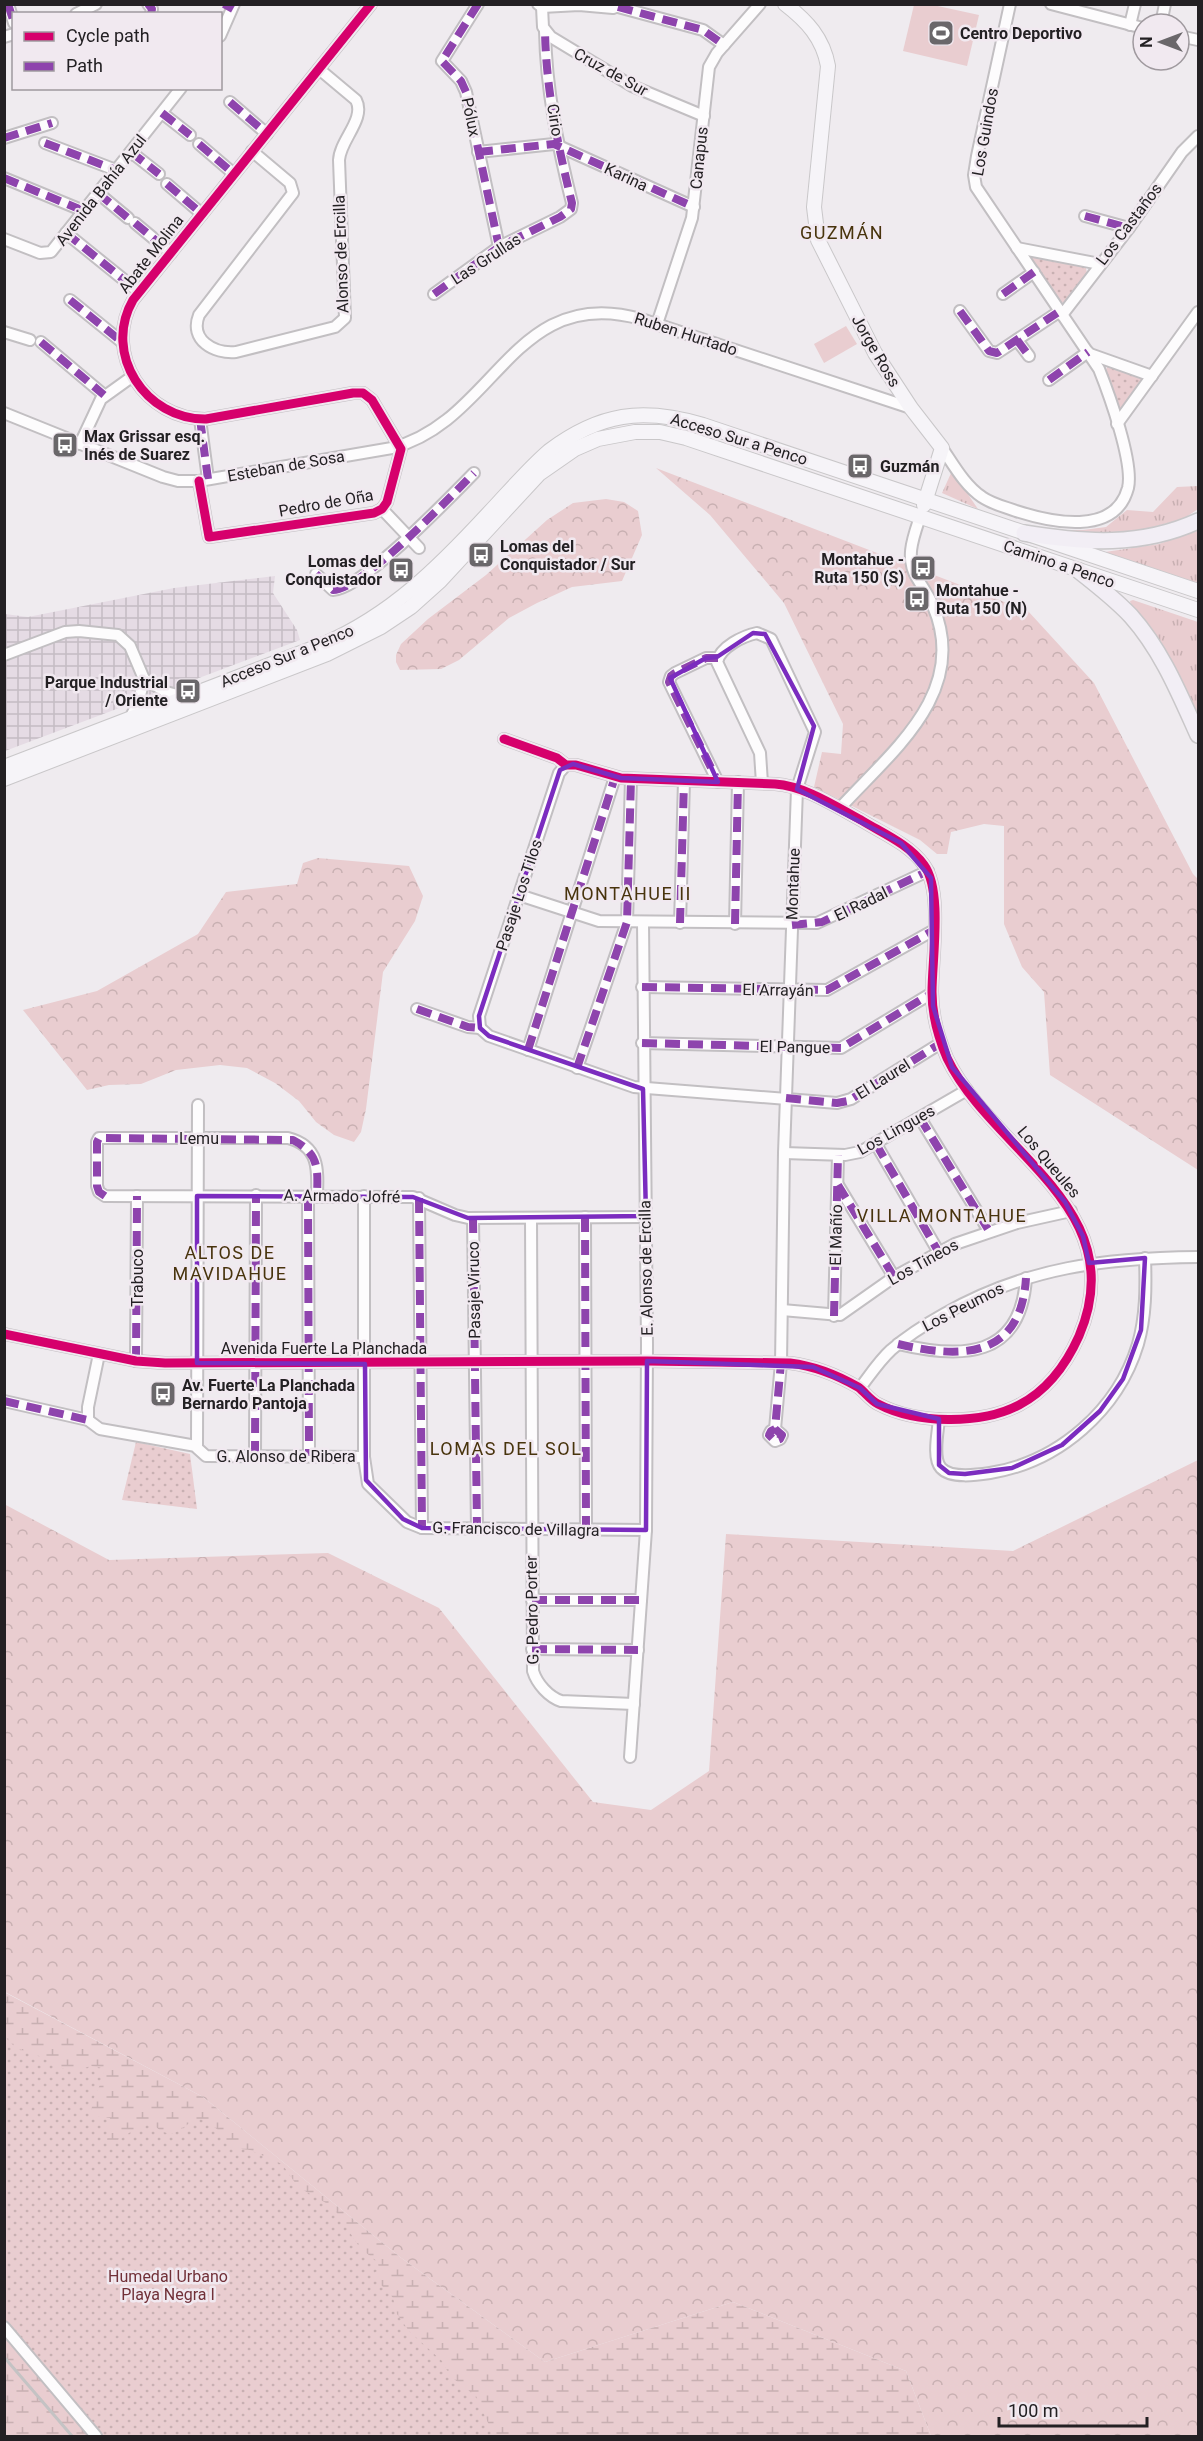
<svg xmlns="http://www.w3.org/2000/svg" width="1203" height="2441" font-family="Roboto,sans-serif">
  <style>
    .industrial { fill: url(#industrial-grid) }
    .grass { fill: url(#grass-tufts) }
    .forest { fill: url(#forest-crowns) }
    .wetland { fill: url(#wetland-marsh) }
    .park { fill: url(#park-dots) }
    .garden { fill: #e9cdd0 }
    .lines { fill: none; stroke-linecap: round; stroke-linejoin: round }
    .minor-casing { stroke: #c2bfc2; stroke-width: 14 }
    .major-casing { stroke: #c9c7c9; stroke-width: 16 }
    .highway-casing { stroke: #c9c7c9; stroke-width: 18 }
    .minor { stroke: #fdfcfd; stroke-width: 10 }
    .major { stroke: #f6f4f8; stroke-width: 14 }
    .highway { stroke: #f2eef5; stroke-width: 15 }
    .rail { stroke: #c4c3c4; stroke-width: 3 }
    .quiet { stroke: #8e44ad; stroke-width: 8; stroke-dasharray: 15 8; stroke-linecap: butt }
    .cycleway-casing { stroke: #f1e9f0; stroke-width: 13 }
    .cycleway { stroke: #d6006c; stroke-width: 9 }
    .marked { fill: none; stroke: #7b2cbf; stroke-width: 4.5; stroke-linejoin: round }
    .labels { text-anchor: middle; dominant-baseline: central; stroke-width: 5; stroke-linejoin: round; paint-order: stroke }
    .poi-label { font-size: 16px; font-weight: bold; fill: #232023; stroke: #f1e9f0; text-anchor: start }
    .street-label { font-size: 16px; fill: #232023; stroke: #f1e9f0 }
    .park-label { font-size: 16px; fill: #713038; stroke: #f1e9f0 }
    .neighbourhood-label { font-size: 18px; letter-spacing: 1.5px; fill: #48340d; stroke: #f1e9f0 }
  </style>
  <defs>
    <pattern id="industrial-grid" width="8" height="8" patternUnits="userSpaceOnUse" patternTransform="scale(1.5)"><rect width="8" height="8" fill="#e5dbe4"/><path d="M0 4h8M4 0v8" fill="none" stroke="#c4bcc3"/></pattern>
    <pattern id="grass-tufts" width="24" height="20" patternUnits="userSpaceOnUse" patternTransform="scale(1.5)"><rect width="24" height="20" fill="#e9cdd0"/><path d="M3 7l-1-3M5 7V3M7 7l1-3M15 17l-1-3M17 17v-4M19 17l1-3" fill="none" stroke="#c8b0b2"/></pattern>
    <pattern id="forest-crowns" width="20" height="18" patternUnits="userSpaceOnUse" patternTransform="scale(1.5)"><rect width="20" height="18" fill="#e9cdd0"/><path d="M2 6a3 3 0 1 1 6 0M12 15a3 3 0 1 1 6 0" fill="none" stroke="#c8b0b2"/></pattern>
    <pattern id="wetland-marsh" width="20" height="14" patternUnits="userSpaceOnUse" patternTransform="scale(1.5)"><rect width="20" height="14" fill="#e9cdd0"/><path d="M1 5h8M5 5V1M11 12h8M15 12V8" fill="none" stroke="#c8b0b2"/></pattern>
    <pattern id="park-dots" width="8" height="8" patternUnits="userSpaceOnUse" patternTransform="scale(1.5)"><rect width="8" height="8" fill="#e9cdd0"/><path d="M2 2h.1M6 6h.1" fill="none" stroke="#c8b0b2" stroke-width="1.8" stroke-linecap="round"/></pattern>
  </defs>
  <rect width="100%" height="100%" fill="#efebef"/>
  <polygon class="industrial" points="275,576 273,593 297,630 300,640 5,751 5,614 28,617 174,588"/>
  <g class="grass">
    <polygon points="952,471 978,509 942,493"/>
    <polygon points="1198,486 1198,509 1183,519 1118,536 1088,536 1058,530 1083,530 1106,527 1127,510 1153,512 1177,487"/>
    <polygon points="1198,529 1198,583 1105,552 1159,544"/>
    <polygon points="1133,600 1198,622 1198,721 1156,636 1131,605 1130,601"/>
  </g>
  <g class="forest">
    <polygon points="656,468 1028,611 1094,683 1193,874 1198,879 1198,1170 1050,1075 1044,992 1022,967 1004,924 1004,826 984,824 951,832 947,854 937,854 920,840 814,787 822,752 841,754 843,724 784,603 710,515"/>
    <polygon points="606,499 624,502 638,511 642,535 622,581 572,587 537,603 509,618 459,660 441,669 400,670 396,662 396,655 401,644 428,619 486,575 547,520 573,503"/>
    <polygon points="318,858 409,866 423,896 415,921 383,972 366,1109 361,1132 354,1142 334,1135 316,1122 299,1101 275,1083 247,1068 220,1065 176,1070 141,1084 109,1085 87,1090 23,1010 97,991 198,934 226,892 297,884 303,863"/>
    <polygon points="1198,1460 1198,2436 931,2436 906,2371 733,2302 545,2362 400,2257 203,2097 5,1992 4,1504 109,1560 328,1553 439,1608 593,1802 651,1810 709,1771 726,1534 1013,1551"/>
  </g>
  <polygon class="wetland" points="4,1992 203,2097 400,2257 545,2362 733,2302 906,2371 931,2436 5,2436"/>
  <g class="park">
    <polygon points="1030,254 1085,264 1087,273 1066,302 1059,303 1028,258"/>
    <polygon points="1108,365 1140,378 1143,382 1122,409 1118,409 1106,370"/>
    <polygon points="136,1442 190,1454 197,1509 122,1500"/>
    <path d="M4 2036 16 2048 39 2056 62 2068 74 2071 91 2066 103 2068C106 2084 86 2101 93 2116L110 2118 107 2141C120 2143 126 2134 137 2128 159 2118 152 2130 167 2133 180 2136 188 2119 201 2119L217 2129 233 2148 250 2150 282 2164 298 2187 333 2207 360 2248 378 2262 379 2271 375 2272 374 2277 393 2298 397 2314 409 2331 442 2361 450 2376 476 2396 494 2436H101L5 2324Z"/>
  </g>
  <g class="garden">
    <polygon points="914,5 933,5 979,15 967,66 903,51"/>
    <polygon points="846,326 857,344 824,363 814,344"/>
  </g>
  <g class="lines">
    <g class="minor-casing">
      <g id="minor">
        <polyline points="8,4 14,23"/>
        <polyline points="148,4 152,9 151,14"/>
        <polyline points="478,4 442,61 461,81 466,92 499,247"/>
        <polyline points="538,4 542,7 579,5 613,8 623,4"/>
        <polyline points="1051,4 1143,28"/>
        <polyline points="542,7 543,27 551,37 632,86 704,116"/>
        <polyline points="618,7 703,30 724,45"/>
        <polyline points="76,14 96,4"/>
        <polyline points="1161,24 1165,4"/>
        <polyline points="1130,25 1135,4"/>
        <polyline points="220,36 234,4"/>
        <polyline points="1179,36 1198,40"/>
        <polyline points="4,37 14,34"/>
        <polyline points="230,102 267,134"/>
        <polyline points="162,113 190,135"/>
        <polyline points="4,138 52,123"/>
        <polyline points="45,143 116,170"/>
        <polyline points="199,144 234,174"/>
        <path d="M252 151 290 183 293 193 199 315C189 340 214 354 236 352L335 327 345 318 339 160C340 140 366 119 356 100L319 69"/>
        <polyline points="131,152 159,174"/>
        <polyline points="478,152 554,144 694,207"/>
        <polyline points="4,178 84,211"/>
        <polyline points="167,184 202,214"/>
        <polyline points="98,193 128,218"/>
        <polyline points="1085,216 1129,228"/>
        <polyline points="135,223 171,253"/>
        <polyline points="66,233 139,292"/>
        <polyline points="4,239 40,253 51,252 181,88"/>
        <polyline points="1017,248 1100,264"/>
        <path d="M434 294 499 247 560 217 571 209 572 203C558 147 546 89 545 31"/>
        <polyline points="1003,294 1034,272"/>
        <polyline points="70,300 122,342"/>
        <polyline points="960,311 989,351 997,353 1060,311"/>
        <polyline points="1062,315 1129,228 1182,152 1198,136"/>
        <polyline points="657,324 692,218 709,67 717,53 760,4"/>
        <polyline points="4,332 30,340"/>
        <polyline points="1017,340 1029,356"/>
        <polyline points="41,342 104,395"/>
        <polyline points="1090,354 1152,376"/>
        <polyline points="1049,380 1088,352"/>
        <path d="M4 413 163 477 178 481H199L392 448C496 421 513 283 641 319L911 408"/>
        <polyline points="200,419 208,479"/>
        <polyline points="1117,424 1198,312"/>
        <polyline points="80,444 101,399 133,376"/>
        <path d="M942 448C953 464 965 486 982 497 992 504 1005 507 1016 511 1050 522 1115 537 1128 488 1134 463 1109 394 1099 369L976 187 974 175 977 156 1010 4"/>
        <path d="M199 481 209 537 374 513 382 509 387 502 401 449 372 400 363 393H353L206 419C146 420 102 354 133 300L371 4"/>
        <polyline points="382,509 419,548"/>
        <path d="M316 574 333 590C363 589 450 497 474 473"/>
        <polyline points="4,655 65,632 79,631 118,635 130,646 144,679 139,700 130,719"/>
        <polyline points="718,658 706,658 675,673 671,676 669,682 718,782"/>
        <polyline points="144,679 166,692 185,697"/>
        <path d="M762 783 760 753 717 662C720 647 743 636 757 633L771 639 815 732 797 789 784 1153 781 1363 775 1429 771 1431 769 1435 775 1441 780 1439 782 1435 775 1429"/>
        <path d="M840 808C892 751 970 692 933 606 929 596 923 588 917 578 905 558 913 538 920 517"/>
        <polyline points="519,895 599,921 817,923 928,871"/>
        <polyline points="680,923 684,781"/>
        <polyline points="735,924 738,782"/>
        <polyline points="642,987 827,990 934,930"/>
        <polyline points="417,1009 468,1027 480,1028"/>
        <polyline points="480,1028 489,1036 634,1087 837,1103 851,1099 941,1043"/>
        <polyline points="480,1028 479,1016 559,773 566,765"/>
        <polyline points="642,1043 841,1048 932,993"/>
        <polyline points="528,1050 615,777"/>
        <polyline points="577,1068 627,922 631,779"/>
        <polyline points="198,1105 197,1448 206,1456 364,1457"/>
        <polyline points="920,1118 989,1231"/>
        <polyline points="876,1144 938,1251"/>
        <polyline points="784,1153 845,1155 860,1152 967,1090"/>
        <polyline points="838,1185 894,1277"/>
        <path d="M317 1195C318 1169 319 1146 288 1138H99L97 1142V1186L99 1192 105 1196 413 1197 455 1215 468 1218 646 1217"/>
        <polyline points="308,1196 309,1456"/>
        <polyline points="364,1196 364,1457 368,1484 407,1522 422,1528 646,1530"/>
        <polyline points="419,1198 422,1528"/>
        <polyline points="585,1217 586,1530"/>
        <polyline points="473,1218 477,1529"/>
        <path d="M531 1218 533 1671C537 1684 549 1697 561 1701L634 1704"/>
        <polyline points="782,1310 840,1315 894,1277 955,1244 1017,1223 1071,1211"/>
        <polyline points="834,1316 838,1155"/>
        <path d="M4 1334 136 1361 165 1363 647 1361 790 1363C814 1366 837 1375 858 1387 865 1392 870 1400 878 1404 916 1424 981 1425 1019 1405 1048 1390 1066 1365 1079 1336 1134 1208 992 1152 947 1058 938 1037 932 1015 932 992 932 959 943 891 924 865 909 844 882 833 861 820 835 806 805 786 775 784L621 778 576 765H566L557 758 504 739"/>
        <path d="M898 1344C961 1359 1021 1359 1026 1278"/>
        <polyline points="136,1361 137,1196"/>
        <path d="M860 1388C870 1375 879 1361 891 1350 907 1336 926 1324 944 1314 1027 1267 1105 1258 1198 1257"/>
        <polyline points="4,1401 88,1420 100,1429 196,1446"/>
        <path d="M939 1419C938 1432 932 1458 941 1468 951 1479 977 1475 990 1473 1059 1462 1118 1410 1138 1344 1146 1316 1146 1287 1145 1258"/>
        <polyline points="88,1420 88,1407 99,1354"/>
        <polyline points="255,1456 256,1195"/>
        <polyline points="532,1600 641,1600"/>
        <polyline points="532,1649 638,1650"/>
        <polyline points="630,1757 646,1530 647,1344 643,922"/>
        <polyline points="4,2327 96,2436"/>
      </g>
    </g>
    <g class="major-casing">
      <g id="major">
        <path d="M785 4C807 21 823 38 828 66L814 207 818 240 875 353 911 408 942 448 924 505"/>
        <path d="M4 767 324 644C391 615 439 567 488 514 508 493 527 470 549 451 600 413 642 407 703 425L1198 591"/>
        <polyline points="4,779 327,654 381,627 411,607 440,581 539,474 575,449 598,439 635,432 660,432 686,438 1198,610"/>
      </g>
    </g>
    <g class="highway-casing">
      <g id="highway">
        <path d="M1024 533C1085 543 1141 547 1198 521"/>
        <path d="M1079 571C1097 585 1115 599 1131 616 1162 651 1179 693 1198 735"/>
      </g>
    </g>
    <use href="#minor" class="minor"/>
    <use href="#major" class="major"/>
    <use href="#highway" class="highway"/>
    <polyline class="rail" points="4,2357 72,2436"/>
    <g class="quiet">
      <polyline points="8,4 14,23"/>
      <polyline points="148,4 152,9 151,14"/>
      <polyline points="224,4 233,9"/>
      <polyline points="478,4 442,61 461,81 466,92 499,247"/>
      <polyline points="618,7 703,30 724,45"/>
      <polyline points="230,102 267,134"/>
      <polyline points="162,113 190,135"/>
      <polyline points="4,138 52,123"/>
      <polyline points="45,143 116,170"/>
      <polyline points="199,144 234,174"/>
      <polyline points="131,152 159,174"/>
      <polyline points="478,152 554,144 694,207"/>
      <polyline points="4,178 84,211"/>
      <polyline points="167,184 202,214"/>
      <polyline points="98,193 128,218"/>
      <polyline points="1085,216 1129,228"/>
      <polyline points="135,223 171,253"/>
      <polyline points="66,233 139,292"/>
      <path d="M434 294 499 247 560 217 571 209 572 203C558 147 546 89 545 31"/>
      <polyline points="1003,294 1034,272"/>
      <polyline points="70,300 122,342"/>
      <polyline points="960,311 989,351 997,353 1060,311"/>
      <polyline points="1017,340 1029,356"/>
      <polyline points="41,342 104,395"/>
      <polyline points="1049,380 1088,352"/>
      <polyline points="200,419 208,479"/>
      <path d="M316 574 333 590C363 589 450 497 474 473"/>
      <polyline points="718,658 706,658 675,673 671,676 669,682 718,782"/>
      <polyline points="680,923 684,781"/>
      <polyline points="735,924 738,782"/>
      <polyline points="792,925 822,922 928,871"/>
      <polyline points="642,987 827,990 934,930"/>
      <polyline points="417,1009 468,1027 480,1028"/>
      <polyline points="642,1043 841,1048 932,993"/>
      <polyline points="528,1050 615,777"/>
      <polyline points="577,1068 627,922 631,779"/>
      <polyline points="786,1098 837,1103 848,1101 941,1043"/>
      <polyline points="920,1118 989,1231"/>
      <polyline points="876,1144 938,1251"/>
      <polyline points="838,1185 894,1277"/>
      <path d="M105 1196 99 1192 97 1186V1142L99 1138H103L293 1140C319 1154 318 1168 317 1195"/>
      <polyline points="308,1196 309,1456"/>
      <polyline points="419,1198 422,1528"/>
      <polyline points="585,1217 586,1530"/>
      <polyline points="473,1218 477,1529"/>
      <polyline points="834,1316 838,1155"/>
      <path d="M898 1344C961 1359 1021 1359 1026 1278"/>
      <polyline points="136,1361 137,1196"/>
      <polyline points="4,1401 88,1420"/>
      <polyline points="775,1429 782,1435 780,1439 775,1441 769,1435 771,1431 775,1429 781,1363"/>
      <polyline points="255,1456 256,1195"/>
      <polyline points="532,1600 641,1600"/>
      <polyline points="532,1649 638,1650"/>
    </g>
    <g class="cycleway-casing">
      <g id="cycleway">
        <path d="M199 481 209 537 374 513 382 509 387 502 401 449 372 400 363 393H353L206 419C146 420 102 354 133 300L371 4"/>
        <path d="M4 1334 136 1361 165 1363 647 1361 790 1363C814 1366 837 1375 858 1387 865 1392 870 1400 878 1404 916 1424 981 1425 1019 1405 1048 1390 1066 1365 1079 1336 1134 1208 992 1152 947 1058 938 1037 932 1015 932 992 932 959 943 891 924 865 909 844 882 833 861 820 835 806 805 786 775 784L621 778 576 765H566L557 758 504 739"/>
      </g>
    </g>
    <use href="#cycleway" class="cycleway"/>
  </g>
  <path class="marked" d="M753 633 765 634 814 726 797 789 901 843 931 878 933 1006 952 1067 1065 1202 1083 1236 1089 1263 1145 1258 1141 1330 1123 1379 1100 1411 1062 1445 1012 1468 965 1474 949 1473 939 1465V1419L877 1404 860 1388 813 1367 647 1361 646 1530 422 1528 403 1519 366 1480 365 1364 197 1363V1196L413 1197 468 1218 646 1216 643 1089 489 1036 480 1028 479 1016 560 770 573 764 621 778 718 782 670 678 706 658 717 657Z"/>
  <defs>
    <g id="stadium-square" transform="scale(1.35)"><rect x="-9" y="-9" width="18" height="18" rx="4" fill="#6a676a" stroke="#f1e9f0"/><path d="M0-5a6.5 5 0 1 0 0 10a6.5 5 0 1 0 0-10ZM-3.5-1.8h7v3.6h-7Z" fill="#fff"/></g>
    <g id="bus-square" transform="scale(1.35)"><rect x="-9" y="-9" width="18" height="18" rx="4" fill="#6a676a" stroke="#f1e9f0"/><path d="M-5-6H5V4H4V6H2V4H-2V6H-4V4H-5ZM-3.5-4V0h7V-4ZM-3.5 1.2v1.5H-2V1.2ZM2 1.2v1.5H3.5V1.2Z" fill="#fff"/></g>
  </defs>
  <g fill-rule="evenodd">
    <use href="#stadium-square" x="941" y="33"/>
    <use href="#bus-square" x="65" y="445"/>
    <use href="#bus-square" x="860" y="466"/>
    <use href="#bus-square" x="481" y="555"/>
    <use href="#bus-square" x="923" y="568"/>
    <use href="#bus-square" x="401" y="570"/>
    <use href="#bus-square" x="917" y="599"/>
    <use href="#bus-square" x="188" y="691"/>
    <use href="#bus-square" x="163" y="1394"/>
  </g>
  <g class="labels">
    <g class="poi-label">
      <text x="960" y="33">Centro Deportivo</text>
      <text x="84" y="436">Max Grissar esq.<tspan x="84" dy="18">Inés de Suarez</tspan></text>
      <text x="880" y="466">Guzmán</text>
      <text x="500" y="546">Lomas del<tspan x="500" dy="18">Conquistador / Sur</tspan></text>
      <text x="904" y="559" text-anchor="end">Montahue -<tspan x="904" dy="18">Ruta 150 (S)</tspan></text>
      <text x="382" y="561" text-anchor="end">Lomas del<tspan x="382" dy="18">Conquistador</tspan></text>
      <text x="936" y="590">Montahue -<tspan x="936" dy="18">Ruta 150 (N)</tspan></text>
      <text x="168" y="682" text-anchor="end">Parque Industrial<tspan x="168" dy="18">/ Oriente</tspan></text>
      <text x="182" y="1385">Av. Fuerte La Planchada<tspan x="182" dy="18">Bernardo Pantoja</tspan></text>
    </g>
    <g class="street-label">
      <text transform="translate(611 72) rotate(29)">Cruz de Sur</text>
      <text transform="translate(471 117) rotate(78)">Pólux</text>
      <text transform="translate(555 120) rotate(81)">Cirio</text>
      <text transform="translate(985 132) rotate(-80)">Los Guindos</text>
      <text transform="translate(699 158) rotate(-84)">Canapus</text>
      <text transform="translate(626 177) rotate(25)">Karina</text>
      <text transform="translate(101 190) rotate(-52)">Avenida Bahía Azul</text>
      <text transform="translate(1129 224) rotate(-53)">Los Castaños</text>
      <text transform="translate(151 254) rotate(-52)">Abate Molina</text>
      <text transform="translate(341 254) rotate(-92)">Alonso de Ercilla</text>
      <text transform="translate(486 259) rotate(-33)">Las Grullas</text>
      <text transform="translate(686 334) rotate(18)">Ruben Hurtado</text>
      <text transform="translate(876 351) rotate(60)">Jorge Ross</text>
      <text transform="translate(739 439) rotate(17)">Acceso Sur a Penco</text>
      <text transform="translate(286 466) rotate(-10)">Esteban de Sosa</text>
      <text transform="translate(326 503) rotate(-10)">Pedro de Oña</text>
      <text transform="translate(1059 564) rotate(19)">Camino a Penco</text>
      <text transform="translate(287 656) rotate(-22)">Acceso Sur a Penco</text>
      <text transform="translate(793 884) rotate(-88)">Montahue</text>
      <text transform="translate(519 895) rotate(-72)">Pasaje Los Tilos</text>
      <text transform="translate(861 904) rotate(-26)">El Radal</text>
      <text transform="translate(778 990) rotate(1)">El Arrayán</text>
      <text transform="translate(795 1047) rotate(1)">El Pangue</text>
      <text transform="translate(883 1079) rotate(-32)">El Laurel</text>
      <text transform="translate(896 1130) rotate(-29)">Los Lingues</text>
      <text x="199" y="1138">Lemu</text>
      <text transform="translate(1049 1162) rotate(50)">Los Queules</text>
      <text transform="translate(342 1196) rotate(1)">A. Armado Jofré</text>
      <text transform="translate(836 1235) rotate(-89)">El Mañío</text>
      <text transform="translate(923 1262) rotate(-29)">Los Tineos</text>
      <text transform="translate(646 1268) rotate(-91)">E. Alonso de Ercilla</text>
      <text transform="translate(137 1278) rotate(-90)">Trabuco</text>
      <text transform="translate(474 1290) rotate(-91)">Pasaje Viruco</text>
      <text transform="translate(963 1307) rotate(-27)">Los Peumos</text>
      <text x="324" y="1348">Avenida Fuerte La Planchada</text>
      <text x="286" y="1456">G. Alonso de Ribera</text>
      <text transform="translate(516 1529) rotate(1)">G. Francisco de Villagra</text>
      <text transform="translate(532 1610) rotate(-91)">G. Pedro Porter</text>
    </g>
    <g class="park-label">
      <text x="168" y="2276">Humedal Urbano<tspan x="168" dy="18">Playa Negra I</tspan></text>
    </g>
    <g class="neighbourhood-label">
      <text x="842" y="232">GUZMÁN</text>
      <text x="628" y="893">MONTAHUE II</text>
      <text x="942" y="1215">VILLA MONTAHUE</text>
      <text x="230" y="1252">ALTOS DE<tspan x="230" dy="21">MAVIDAHUE</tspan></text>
      <text x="506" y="1448">LOMAS DEL SOL</text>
    </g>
  </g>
  <rect width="1203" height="2441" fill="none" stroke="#232023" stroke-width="12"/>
  <rect x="12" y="12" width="210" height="78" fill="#f1e9f0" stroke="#9f999e" stroke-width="1.5"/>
  <rect x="24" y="32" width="30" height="9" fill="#d6006c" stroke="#9f999e" stroke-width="1.5"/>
  <text x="66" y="42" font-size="18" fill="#232023">Cycle path</text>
  <rect x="24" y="62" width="30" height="9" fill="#8e44ad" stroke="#9f999e" stroke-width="1.5"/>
  <text x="66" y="72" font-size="18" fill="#232023">Path</text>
  <g transform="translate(1161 42) rotate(270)"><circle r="28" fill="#f1e9f0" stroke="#9f999e" stroke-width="1.5"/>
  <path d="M0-4.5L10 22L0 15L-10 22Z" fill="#6a676a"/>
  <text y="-9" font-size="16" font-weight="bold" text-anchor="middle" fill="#232023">N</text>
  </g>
  <path d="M999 2417v9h148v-9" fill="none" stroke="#232023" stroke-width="3"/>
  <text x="1008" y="2417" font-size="18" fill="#232023" stroke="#f1e9f0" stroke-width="4.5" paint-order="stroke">100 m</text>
</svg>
